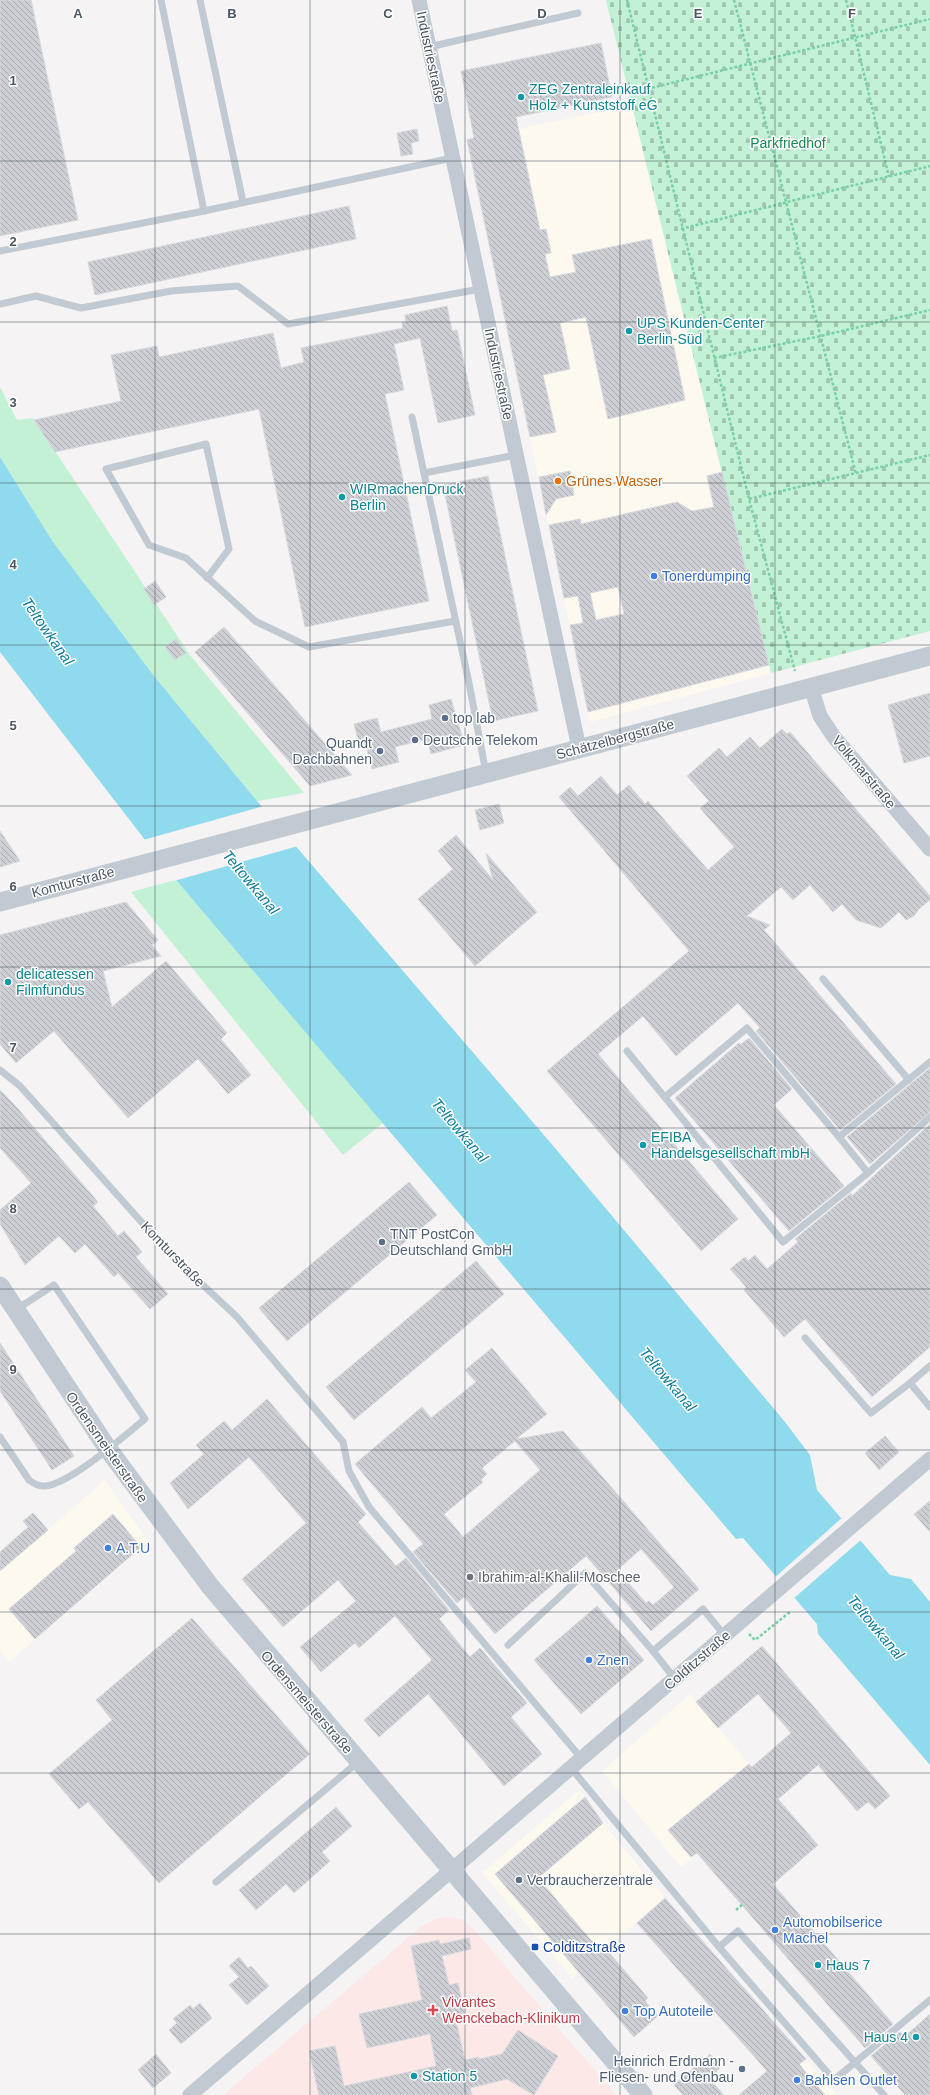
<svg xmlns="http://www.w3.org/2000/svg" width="930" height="2095" font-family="Arial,sans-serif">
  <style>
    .commercial { fill: #fdf9ef }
    .medical { fill: #fce8e6 }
    .green { fill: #c3f1d5 }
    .cemetery { fill: url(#cemetery-stones) }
    .water { fill: #90daee }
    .pier { fill: #f5f3f3 }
    .building { fill: url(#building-back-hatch); stroke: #d7d9de; fill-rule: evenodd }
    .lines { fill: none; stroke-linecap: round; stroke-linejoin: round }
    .path { stroke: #7ad0a6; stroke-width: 2.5; stroke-dasharray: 3 2; stroke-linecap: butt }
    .service { stroke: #c1cad2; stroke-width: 7 }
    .minor { stroke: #c1cad2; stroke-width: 15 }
    .tertiary { stroke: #c1cad2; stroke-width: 19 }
    .grid { fill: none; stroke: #4a5661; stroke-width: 1; stroke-opacity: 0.55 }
    .culture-dot { fill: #0f9aa8; stroke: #fff; stroke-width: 1.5 }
    .food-dot { fill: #e8710a; stroke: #fff; stroke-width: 1.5 }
    .shop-dot { fill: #3f7fe0; stroke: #fff; stroke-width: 1.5 }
    .service-dot { fill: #5c6f8a; stroke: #fff; stroke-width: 1.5 }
    .worship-dot { fill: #6b7280; stroke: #fff; stroke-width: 1.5 }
    .transit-dot { fill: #1a4fb4; stroke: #fff; stroke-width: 1.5 }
    .health-dot { fill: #e0444e; stroke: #fff; stroke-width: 1.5 }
    .labels { text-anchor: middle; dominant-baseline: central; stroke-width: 3; stroke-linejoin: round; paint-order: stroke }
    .street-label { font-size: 14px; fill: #4a5661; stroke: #fff }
    .culture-label { font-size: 14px; fill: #0d838f; stroke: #fff; text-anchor: start }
    .park-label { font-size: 14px; fill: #17864f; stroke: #fff }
    .food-label { font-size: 14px; fill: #c56008; stroke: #fff; text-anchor: start }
    .shop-label { font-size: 14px; fill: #366cbe; stroke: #fff; text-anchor: start }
    .service-label { font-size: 14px; fill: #4e5e75; stroke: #fff; text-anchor: start }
    .worship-label { font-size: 14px; fill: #5b616d; stroke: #fff; text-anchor: start }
    .transit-label { font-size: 14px; fill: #164399; stroke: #fff; text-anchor: start }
    .health-label { font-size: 14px; fill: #be3a42; stroke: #fff; text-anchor: start }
    .water-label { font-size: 15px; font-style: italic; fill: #0c7c9b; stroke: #fff }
    .grid-label { font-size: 13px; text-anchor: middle; font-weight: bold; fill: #4a5661; stroke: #fff; stroke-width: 3; stroke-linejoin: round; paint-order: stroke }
  </style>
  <defs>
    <pattern id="cemetery-stones" width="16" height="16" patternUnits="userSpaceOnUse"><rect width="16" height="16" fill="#c3f1d5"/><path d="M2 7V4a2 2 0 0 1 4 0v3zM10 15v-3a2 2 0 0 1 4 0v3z" fill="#a0c6b0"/></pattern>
    <pattern id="building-back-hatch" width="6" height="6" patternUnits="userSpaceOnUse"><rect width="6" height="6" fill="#cdcfd5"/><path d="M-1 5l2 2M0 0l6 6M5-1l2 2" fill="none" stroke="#a8abb0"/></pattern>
  </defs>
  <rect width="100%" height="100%" fill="#f5f3f3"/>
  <g class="commercial">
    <polygon points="632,105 771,673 590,722 467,140"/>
    <polygon points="105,1480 149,1542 9,1662 0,1652 0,1571"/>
    <polygon points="690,1694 770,1789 681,1867 602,1771"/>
    <polygon points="580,1789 603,1823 665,1898 578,1972 573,1979 482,1873"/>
    <polygon points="806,2059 837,2095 763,2095 799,2064"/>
  </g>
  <polygon class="medical" points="447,1917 463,1920 469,1924 616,2095 223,2095 423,1925 439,1918"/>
  <g class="green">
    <polygon points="0,387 17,420 33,418 190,655 304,793 257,801 154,676 53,542 0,457"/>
    <polygon points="176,880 383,1123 343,1155 131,892"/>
  </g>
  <polygon class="cemetery" points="606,0 930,0 930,631 771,673"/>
  <polygon class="water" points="0,457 53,542 154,676 257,801 555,1148 785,1422 810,1455 817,1490 890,1575 911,1579 930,1602 930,1765 818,1634 817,1624 743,1538 736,1539 176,880 0,652"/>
  <g class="pier">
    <polygon points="264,806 298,846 174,881 143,840"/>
    <polygon points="843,1517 862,1539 793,1599 774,1578"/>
  </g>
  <g class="building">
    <polygon points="0,0 31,0 78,220 0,236"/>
    <polygon points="601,43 612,97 516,117 540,230 546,229 551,253 545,254 550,277 576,272 572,255 651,239 685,400 608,419 586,317 560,323 570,369 543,375 556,432 530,437 467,140 474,138 461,71"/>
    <polygon points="417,129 419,141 411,143 413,154 401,156 397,133"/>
    <polygon points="349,206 356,239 95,295 88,262"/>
    <polygon points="447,306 452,331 457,330 475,415 438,423 420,338 394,344 404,390 385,394 429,601 305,627 259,409 55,452 34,420 121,401 111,355 157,346 159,357 273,333 281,368 304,362 301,348 403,328 402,322 406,322 405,315"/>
    <polygon points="570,471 574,495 556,499 546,515 539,477"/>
    <path d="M722 472 769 665 588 712 570 625 583 623 578 596 564 598 549 525 580 519 581 524 677 502 692 511 714 507 707 476ZM618 587 624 614 596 620 590 593Z"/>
    <polygon points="488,476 538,711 493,721 443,485"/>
    <polygon points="155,581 166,597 154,605 144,589"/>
    <polygon points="224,627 352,775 310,786 195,652"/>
    <polygon points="176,639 186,653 175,660 165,647"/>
    <polygon points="930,693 930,756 904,763 888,705"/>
    <polygon points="451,699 462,736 475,742 431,754 427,739 395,747 399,762 372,769 364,738 360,747 354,724 377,718 381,732 432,719 429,705"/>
    <polygon points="782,729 787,734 790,732 930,896 930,900 919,909 914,916 906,920 899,912 881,928 856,920 842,904 833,912 810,885 793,900 781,887 747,916 770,925 764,930 896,1084 840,1130 756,1031 760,1028 738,1003 676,1056 643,1016 598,1054 738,1219 701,1251 547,1071 689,951 559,797 570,787 578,796 601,776 617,795 629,785 645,804 648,801 708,870 734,847 700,808 709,801 687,776 719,748 727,757 750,737 760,748"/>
    <polygon points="499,804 504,823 480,830 475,810"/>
    <polygon points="0,831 20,861 0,867"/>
    <polygon points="456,835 493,880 486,853 537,912 475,966 418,899 453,869 438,851"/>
    <polygon points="126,902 158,940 152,945 161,956 103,971 112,1007 166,961 227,1033 221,1039 251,1075 228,1094 198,1059 128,1118 54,1031 16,1063 0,1044 0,935"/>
    <polygon points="749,1038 792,1089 774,1105 844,1186 789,1231 675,1098 739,1043 740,1045"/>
    <polygon points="930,1068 930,1112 870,1164 847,1137"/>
    <polygon points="0,1090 13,1103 98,1202 93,1206 118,1236 124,1231 142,1252 136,1257 168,1294 150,1309 118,1273 114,1277 85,1244 75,1253 59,1236 25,1265 0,1224 0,1210 31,1183 0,1148"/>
    <polygon points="930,1124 930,1347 872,1397 805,1319 784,1337 744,1290 746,1287 730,1269 745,1257 748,1261 755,1255 767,1269 798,1242 795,1239 851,1193 852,1196"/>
    <polygon points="409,1182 437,1215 287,1341 259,1308"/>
    <polygon points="476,1261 504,1294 354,1420 326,1387"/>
    <polygon points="0,1343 74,1456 52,1470 0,1391"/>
    <path d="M492 1348 547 1414 516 1439 563 1431 699 1589 651 1631 586 1556 495 1634 464 1597 457 1603 413 1552 423 1544 355 1464 422 1407 431 1418 476 1382 465 1370ZM515 1441 540 1470 463 1537 444 1514 483 1482 481 1480 487 1474 482 1468ZM641 1549 674 1587 653 1605 649 1601 646 1603 617 1570Z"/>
    <polygon points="267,1399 366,1514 358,1522 396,1566 406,1558 449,1610 439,1619 470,1657 480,1648 527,1703 511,1717 542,1754 504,1786 428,1694 379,1737 364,1720 432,1660 395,1616 359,1648 355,1643 321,1672 300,1647 356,1601 338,1580 283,1627 242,1579 306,1523 249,1457 188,1509 170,1483 204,1454 196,1445 224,1421 232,1430"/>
    <polygon points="885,1436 899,1452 879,1470 865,1453"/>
    <polygon points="930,1501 930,1532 914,1514"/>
    <polygon points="33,1513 48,1530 0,1571 0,1552 28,1527 23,1521"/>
    <polygon points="113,1514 141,1547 35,1639 9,1609 76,1551 74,1548"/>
    <polygon points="597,1606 644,1660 581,1714 534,1660"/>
    <polygon points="192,1618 310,1754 159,1883 88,1802 79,1809 49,1774 112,1720 96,1700"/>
    <polygon points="762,1646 890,1796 875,1809 868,1802 857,1811 818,1765 778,1799 818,1845 773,1884 893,2024 865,2048 697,1853 691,1857 668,1830 749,1764 752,1767 791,1733 758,1694 718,1728 696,1702"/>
    <polygon points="585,1797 603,1823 538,1878 601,1952 606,1949 648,1998 645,2001 658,2016 634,2037 495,1874"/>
    <polygon points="336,1807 352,1826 322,1852 330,1861 294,1893 286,1884 256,1910 239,1890"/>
    <polygon points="665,1898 806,2059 799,2064 825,2095 739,2095 767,2071 637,1923"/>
    <polygon points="469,1938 471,1949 442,1956 449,1985 458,1983 466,2019 456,2021 465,2060 479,2057 479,2059 502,2054 518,2030 558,2056 534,2095 507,2079 470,2088 472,2095 319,2095 309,2051 335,2046 344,2086 436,2066 430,2034 367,2048 359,2014 422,2000 411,1946 439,1940 440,1944"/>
    <polygon points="239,1957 248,1968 251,1966 269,1986 247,2005 229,1985 239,1977 229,1966"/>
    <polygon points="200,2003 212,2018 181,2044 169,2030 177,2023 173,2019 190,2005 193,2009"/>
    <polygon points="930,2014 930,2095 905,2095 871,2056 900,2032 904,2037"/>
    <polygon points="156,2054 171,2073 153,2088 138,2070"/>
    <polygon points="710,2054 721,2067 709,2078 724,2095 683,2095 674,2085"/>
  </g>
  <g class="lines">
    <g class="path">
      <polyline points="627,0 749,499 795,671"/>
      <polyline points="734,0 856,474"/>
      <polyline points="846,0 889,177"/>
      <polyline points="647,89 930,19"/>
      <polyline points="681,229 930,166"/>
      <polyline points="714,358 821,336 930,310"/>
      <polyline points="749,499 930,455"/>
      <polyline points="749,1634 755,1640 790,1612"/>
      <polyline points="736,1910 743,1904"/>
    </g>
    <g class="service">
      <polyline points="200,0 243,202"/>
      <polyline points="429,47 578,13"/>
      <polyline points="204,211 452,158"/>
      <polyline points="0,251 204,211 161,0"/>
      <polyline points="0,304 36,296 81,308 171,291 238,286 288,324 480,289"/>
      <polyline points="412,417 469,683 486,773"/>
      <polyline points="424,473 516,455"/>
      <polyline points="207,578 229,549 206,444 106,469 149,545 186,558 255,621 309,647 455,621"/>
      <polyline points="823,979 909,1080"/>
      <polyline points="627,1051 783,1242 868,1173 839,1137 930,1062"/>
      <polyline points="0,1070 20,1086 171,1255 237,1317 343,1442 349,1471 369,1507 582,1759"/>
      <polyline points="665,1097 747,1028 839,1137"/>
      <polyline points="868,1173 930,1117"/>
      <polyline points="805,1338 871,1413 910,1383 930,1407"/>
      <polyline points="910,1383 930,1366"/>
      <path d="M0 1437 29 1480C33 1483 37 1486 43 1486 67 1487 125 1435 145 1419L54 1285 17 1309"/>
      <polyline points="508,1645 585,1573 653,1651"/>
      <polyline points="675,1679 653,1651 703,1609 725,1636"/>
      <polyline points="571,1768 719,1947 738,1931 884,2095"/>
      <polyline points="216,1882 358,1762"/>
      <polyline points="719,1947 834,2080 930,2000"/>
    </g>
    <g class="minor">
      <polyline points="419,0 579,748"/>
      <polyline points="811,687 820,716 834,737 930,849"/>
      <polyline points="190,2095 930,1459"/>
    </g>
    <g class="tertiary">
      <polyline points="0,902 930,656"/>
      <polyline points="0,1286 108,1449 210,1586 643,2095"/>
    </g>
  </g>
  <path class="grid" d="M155 0V2095M310 0V2095M465 0V2095M620 0V2095M775 0V2095M0 161H930M0 322H930M0 483H930M0 645H930M0 806H930M0 967H930M0 1128H930M0 1289H930M0 1450H930M0 1612H930M0 1773H930M0 1934H930"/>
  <g class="culture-dot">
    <circle cx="521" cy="97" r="4"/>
    <circle cx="629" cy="331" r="4"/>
    <circle cx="342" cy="497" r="4"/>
    <circle cx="8" cy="982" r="4"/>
    <circle cx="643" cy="1145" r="4"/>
    <circle cx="818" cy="1965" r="4"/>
    <circle cx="916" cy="2037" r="4"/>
    <circle cx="414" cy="2076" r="4"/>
  </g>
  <circle class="food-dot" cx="558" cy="481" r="4"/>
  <g class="shop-dot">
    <circle cx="654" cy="576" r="4"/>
    <circle cx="108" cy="1548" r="4"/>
    <circle cx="589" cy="1660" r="4"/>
    <circle cx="775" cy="1930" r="4"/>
    <circle cx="625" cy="2011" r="4"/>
    <circle cx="797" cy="2080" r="4"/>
  </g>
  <g class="service-dot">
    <circle cx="445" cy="718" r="4"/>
    <circle cx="415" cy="740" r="4"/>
    <circle cx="380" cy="751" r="4"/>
    <circle cx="382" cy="1242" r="4"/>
    <circle cx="519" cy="1880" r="4"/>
    <circle cx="742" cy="2069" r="4"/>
  </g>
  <circle class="worship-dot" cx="470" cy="1577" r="4"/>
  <rect class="transit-dot" x="531" y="1943" width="8" height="8" rx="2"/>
  <path class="health-dot" d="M431 2004h4v4h4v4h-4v4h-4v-4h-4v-4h4z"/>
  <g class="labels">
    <g class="street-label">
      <text transform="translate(431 57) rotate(78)">Industriestraße</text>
      <text transform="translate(499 374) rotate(78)">Industriestraße</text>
      <text transform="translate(615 739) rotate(-15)">Schätzelbergstraße</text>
      <text transform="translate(864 772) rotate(50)">Volkmarstraße</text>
      <text transform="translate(73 882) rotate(-15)">Komturstraße</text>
      <text transform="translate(173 1254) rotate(46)">Komturstraße</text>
      <text transform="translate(107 1447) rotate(55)">Ordensmeisterstraße</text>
      <text transform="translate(697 1660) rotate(-41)">Colditzstraße</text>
      <text transform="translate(307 1702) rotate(49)">Ordensmeisterstraße</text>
    </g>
    <g class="culture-label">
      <text x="529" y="89">ZEG Zentraleinkauf<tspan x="529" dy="16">Holz + Kunststoff eG</tspan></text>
      <text x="637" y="323">UPS Kunden-Center<tspan x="637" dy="16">Berlin-Süd</tspan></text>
      <text x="350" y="489">WIRmachenDruck<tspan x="350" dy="16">Berlin</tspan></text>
      <text x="16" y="974">delicatessen<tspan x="16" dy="16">Filmfundus</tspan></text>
      <text x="651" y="1137">EFIBA<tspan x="651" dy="16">Handelsgesellschaft mbH</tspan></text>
      <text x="826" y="1965">Haus 7</text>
      <text x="908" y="2037" text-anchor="end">Haus 4</text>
      <text x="422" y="2076">Station 5</text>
    </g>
    <g class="park-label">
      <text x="788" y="143">Parkfriedhof</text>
    </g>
    <g class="food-label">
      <text x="566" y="481">Grünes Wasser</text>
    </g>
    <g class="shop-label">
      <text x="662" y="576">Tonerdumping</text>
      <text x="116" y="1548">A.T.U</text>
      <text x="597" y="1660">Znen</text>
      <text x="783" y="1922">Automobilserice<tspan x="783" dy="16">Machel</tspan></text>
      <text x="633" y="2011">Top Autoteile</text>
      <text x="805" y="2080">Bahlsen Outlet</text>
    </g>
    <g class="service-label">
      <text x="453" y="718">top lab</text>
      <text x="423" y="740">Deutsche Telekom</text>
      <text x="372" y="743" text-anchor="end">Quandt<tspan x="372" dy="16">Dachbahnen</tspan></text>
      <text x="390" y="1234">TNT PostCon<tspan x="390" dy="16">Deutschland GmbH</tspan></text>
      <text x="527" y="1880">Verbraucherzentrale</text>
      <text x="734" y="2061" text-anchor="end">Heinrich Erdmann -<tspan x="734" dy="16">Fliesen- und Ofenbau</tspan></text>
    </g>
    <g class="worship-label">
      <text x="478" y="1577">Ibrahim-al-Khalil-Moschee</text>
    </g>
    <g class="transit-label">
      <text x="543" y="1947">Colditzstraße</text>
    </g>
    <g class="health-label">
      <text x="442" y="2002">Vivantes<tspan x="442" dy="16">Wenckebach-Klinikum</tspan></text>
    </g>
    <g class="water-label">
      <text transform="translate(48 631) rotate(55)">Teltowkanal</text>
      <text transform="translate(251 882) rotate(50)">Teltowkanal</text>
      <text transform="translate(460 1130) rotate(50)">Teltowkanal</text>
      <text transform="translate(668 1379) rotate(50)">Teltowkanal</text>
      <text transform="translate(876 1627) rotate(50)">Teltowkanal</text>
    </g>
  </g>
  <g class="grid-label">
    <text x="78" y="18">A</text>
    <text x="232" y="18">B</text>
    <text x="388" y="18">C</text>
    <text x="542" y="18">D</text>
    <text x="698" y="18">E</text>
    <text x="852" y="18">F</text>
    <text x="13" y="85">1</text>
    <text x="13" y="246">2</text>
    <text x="13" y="407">3</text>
    <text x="13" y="569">4</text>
    <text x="13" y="730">5</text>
    <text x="13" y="891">6</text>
    <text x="13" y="1052">7</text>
    <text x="13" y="1213">8</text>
    <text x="13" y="1374">9</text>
  </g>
</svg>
